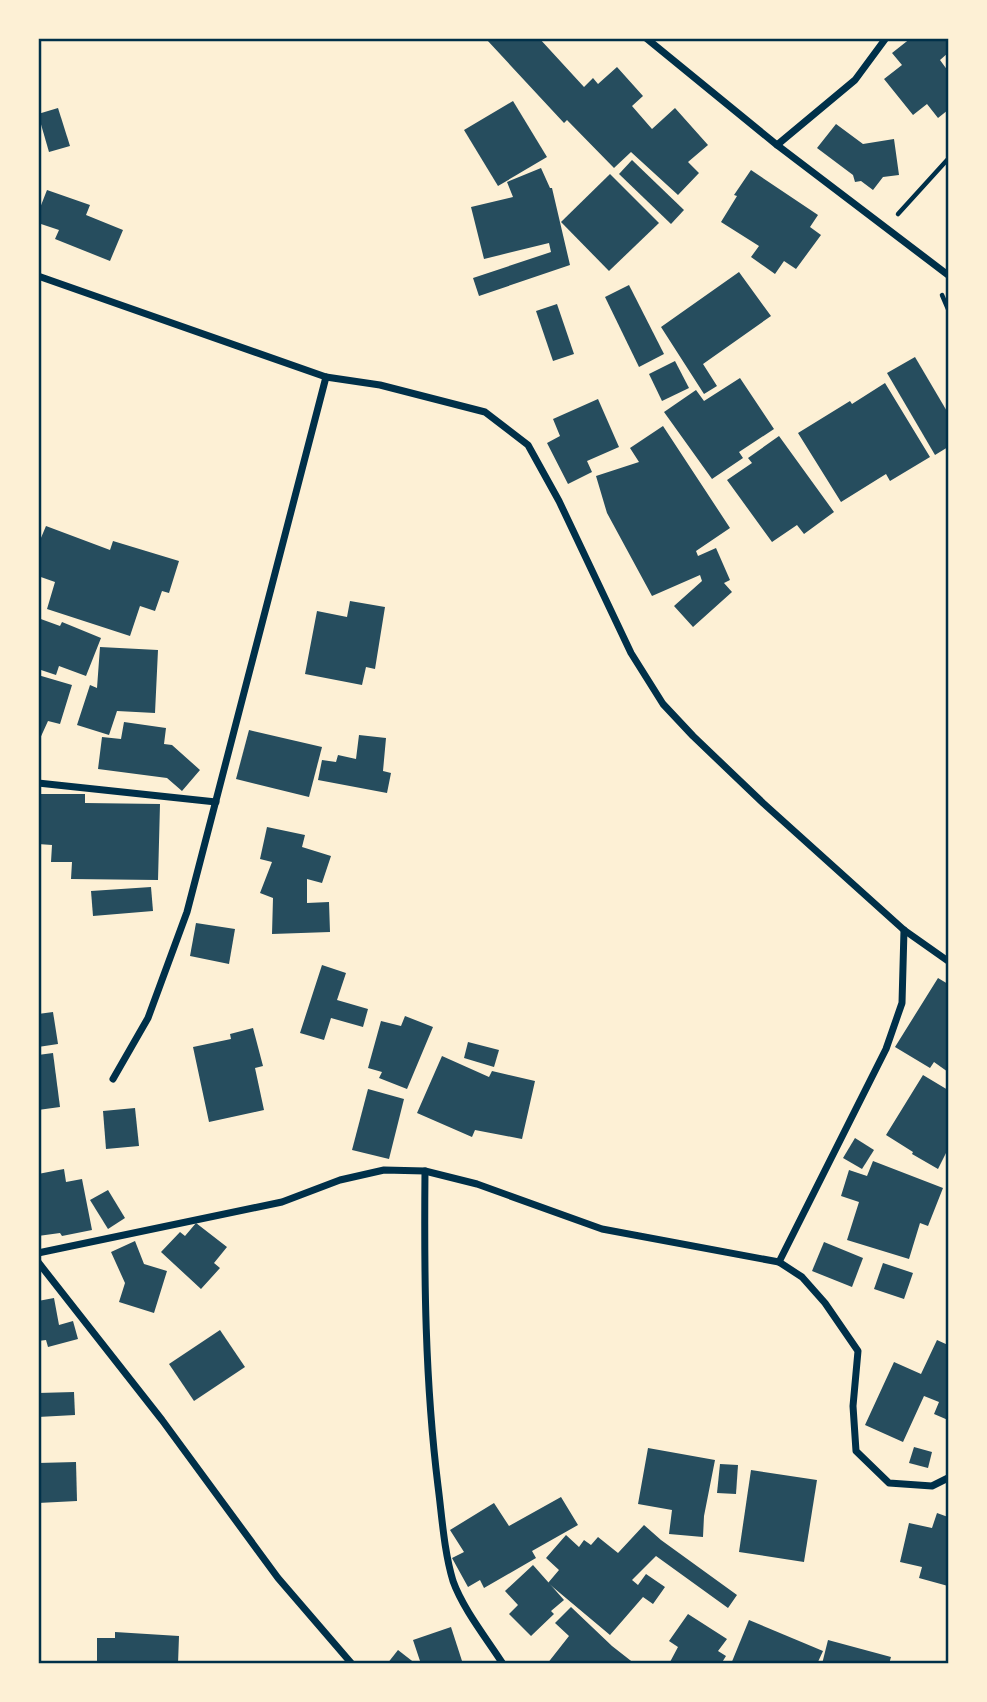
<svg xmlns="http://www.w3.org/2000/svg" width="987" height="1702" font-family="'Titillium Web',sans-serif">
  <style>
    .building { fill: #264d5e }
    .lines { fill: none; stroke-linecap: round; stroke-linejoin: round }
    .path { stroke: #003049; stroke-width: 4.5 }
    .minor { stroke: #003049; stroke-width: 7 }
    .neatline { fill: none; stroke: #003049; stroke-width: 2.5 }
  </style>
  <rect width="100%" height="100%" fill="#fdf0d5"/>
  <g class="building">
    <polygon points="489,38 539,38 584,87 593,78 598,84 617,67 643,96 632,106 652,129 675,108 708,145 688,162 699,173 678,195 631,152 614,168 567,120 564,123 487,40"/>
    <polygon points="911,38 948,38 948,53 940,60 948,71 948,110 938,118 927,104 913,115 884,79 902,65 892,53"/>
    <polygon points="513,101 547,157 498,186 464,130"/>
    <polygon points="58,108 70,146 49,152 38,114"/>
    <polygon points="836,124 863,144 894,139 899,175 883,177 873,190 861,181 855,182 853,175 817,148"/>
    <polygon points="632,160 684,210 671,224 619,174"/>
    <polygon points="541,168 550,188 552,188 570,265 479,296 473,278 551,252 549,243 484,259 471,207 513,197 507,182"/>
    <polygon points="751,170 818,215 810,227 821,235 796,269 784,261 775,274 751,257 759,246 721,222 737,196 734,195"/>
    <polygon points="610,174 659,223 609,271 561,222"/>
    <polygon points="47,190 90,205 86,215 123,230 110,261 55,239 59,230 38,223 38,213"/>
    <polygon points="739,272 771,316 703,364 717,386 704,394 661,327"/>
    <polygon points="629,285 664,354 639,367 605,297"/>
    <polygon points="557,304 574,354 553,361 536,311"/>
    <polygon points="915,357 948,413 948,447 935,455 887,373"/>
    <polygon points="675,361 689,388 662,401 649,374"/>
    <polygon points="740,378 774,429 739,452 743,458 712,479 664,412 696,390 704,401"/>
    <polygon points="885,383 930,457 890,481 886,474 841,502 798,433 850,401 852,404"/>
    <polygon points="598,399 619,447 587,461 592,472 568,484 547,443 560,436 553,419"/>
    <polygon points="663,426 730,528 696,551 698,556 716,548 730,580 724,583 732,592 693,627 674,606 702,581 700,575 652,596 607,513 596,476 639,462 630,448"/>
    <polygon points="779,436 834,512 804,534 797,525 772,542 727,480 752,463 748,458"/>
    <polygon points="46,526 110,550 113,541 179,561 169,593 162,591 155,611 140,606 130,636 47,609 55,582 38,576 38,545"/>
    <polygon points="350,601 385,607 375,669 366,667 362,685 305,674 317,611 347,617"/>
    <polygon points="38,618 60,626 62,622 101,638 86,676 59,666 56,675 38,669"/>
    <polygon points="100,647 158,650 155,713 117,711 109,735 77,725 90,685 97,688"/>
    <polygon points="38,675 72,685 60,724 48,721 38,743"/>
    <polygon points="124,722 166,728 164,744 172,745 200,770 182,791 167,778 98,769 102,737 121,739"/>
    <polygon points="249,730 322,747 309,797 236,779"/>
    <polygon points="359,735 386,738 383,771 391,773 387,793 318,780 322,760 336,762 338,755 356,759"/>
    <polygon points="38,794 85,794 85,803 160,804 158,880 71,879 72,862 51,862 52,845 38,844"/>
    <polygon points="267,827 305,835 302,847 331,856 322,883 307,879 307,903 329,902 330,932 272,934 273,898 260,893 272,862 260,859"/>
    <polygon points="151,887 153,911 93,916 91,891"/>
    <polygon points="196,923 235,929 229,964 190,956"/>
    <polygon points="322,965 346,973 337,1000 368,1009 363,1027 331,1018 324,1040 300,1033"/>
    <polygon points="938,978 948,984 948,1072 934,1062 930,1068 895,1047"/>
    <polygon points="53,1012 58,1044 38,1047 38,1014"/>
    <polygon points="405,1016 433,1027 407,1089 379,1078 382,1072 368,1068 381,1021 401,1026"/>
    <polygon points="253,1028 263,1066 255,1068 264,1110 209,1122 193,1047 231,1039 230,1034"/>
    <polygon points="468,1042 499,1050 494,1067 464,1058"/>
    <polygon points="53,1053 60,1107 38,1110 38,1055"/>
    <polygon points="442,1056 489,1077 492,1071 535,1081 522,1139 475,1130 472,1137 417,1113"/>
    <polygon points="923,1075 948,1090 948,1149 938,1169 912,1154 913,1152 886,1135"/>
    <polygon points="368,1089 404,1099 389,1159 352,1150"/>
    <polygon points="135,1108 139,1146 106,1149 103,1111"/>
    <polygon points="855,1138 874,1150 862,1169 843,1158"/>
    <polygon points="873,1161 943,1188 928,1226 920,1223 909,1259 847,1240 859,1202 841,1196 849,1170 867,1176"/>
    <polygon points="64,1169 66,1182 82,1179 92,1230 62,1236 60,1233 38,1236 38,1174"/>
    <polygon points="108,1190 125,1218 108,1229 90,1200"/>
    <polygon points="196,1223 227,1247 214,1263 220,1268 201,1289 161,1252 180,1232 185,1236"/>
    <polygon points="135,1241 144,1264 167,1271 154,1313 119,1302 125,1283 111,1252"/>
    <polygon points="824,1242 863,1258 852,1287 812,1271"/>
    <polygon points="883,1263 913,1273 904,1299 874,1289"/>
    <polygon points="54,1298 59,1325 73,1321 78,1339 48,1347 46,1340 38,1341 38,1301"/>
    <polygon points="220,1330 245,1367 194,1401 169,1364"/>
    <polygon points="937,1340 948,1345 948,1420 934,1414 939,1402 924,1396 903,1442 865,1425 894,1362 921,1374"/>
    <polygon points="74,1392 75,1415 38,1417 38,1393"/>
    <polygon points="914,1447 932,1452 928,1468 909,1463"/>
    <polygon points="648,1448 715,1460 704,1516 703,1537 669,1534 672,1510 638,1504"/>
    <polygon points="76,1462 77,1501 38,1503 38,1463"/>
    <polygon points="720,1464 738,1465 736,1494 717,1493"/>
    <polygon points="751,1470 817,1480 804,1562 739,1552"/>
    <polygon points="561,1497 578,1525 532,1551 536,1558 484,1588 480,1580 468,1587 452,1558 464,1552 450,1530 494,1503 509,1526"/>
    <polygon points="937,1513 948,1517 948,1586 919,1578 922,1567 900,1562 909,1523 932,1528"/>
    <polygon points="644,1525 661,1540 737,1595 728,1608 656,1556 632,1580 638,1585 646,1574 665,1587 653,1604 643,1597 610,1635 548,1583 559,1570 546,1558 566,1535 579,1547 584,1540 591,1545 598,1537 618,1553"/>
    <polygon points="533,1565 564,1600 551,1611 554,1614 531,1636 509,1614 518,1605 505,1591"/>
    <polygon points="571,1607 612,1646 635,1664 547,1664 569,1636 555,1623"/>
    <polygon points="688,1614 727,1639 718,1651 726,1656 721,1664 674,1664 670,1662 678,1647 669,1641"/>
    <polygon points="749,1620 823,1651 817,1664 731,1664"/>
    <polygon points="451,1627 463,1664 421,1664 413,1640"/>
    <polygon points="115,1632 179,1636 178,1664 97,1664 97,1638 115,1638"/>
    <polygon points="828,1640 891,1657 889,1664 822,1664"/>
    <polygon points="398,1650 416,1664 387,1664"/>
  </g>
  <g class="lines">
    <g class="path">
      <polyline points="898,214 948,159"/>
      <polyline points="942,295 948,309"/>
    </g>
    <g class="minor">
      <polyline points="646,38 777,145 948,275"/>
      <polyline points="777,145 855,80 886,38"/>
      <polyline points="38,276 326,377 380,385 485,412 528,445 559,501 631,653 663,704 693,736 763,803 904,930 948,961"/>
      <polyline points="38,783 216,802"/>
      <polyline points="113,1079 148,1018 187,912 326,377"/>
      <path d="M425 1171C424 1277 425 1381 438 1486 442 1517 444 1551 453 1581 463 1609 487 1639 503 1664"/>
      <polyline points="38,1253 282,1202 340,1180 384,1170 425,1171 477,1184 602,1229 779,1262 802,1277 825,1303 858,1351 853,1406 856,1451 889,1483 932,1486 948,1478"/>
      <polyline points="38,1262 162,1420 278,1578 352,1664"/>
      <polyline points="779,1262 886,1049 902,1003 904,930"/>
    </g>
  </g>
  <rect width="987" height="1702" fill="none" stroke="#fdf0d5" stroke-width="80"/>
  <rect x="40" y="40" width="907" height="1622" class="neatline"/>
</svg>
